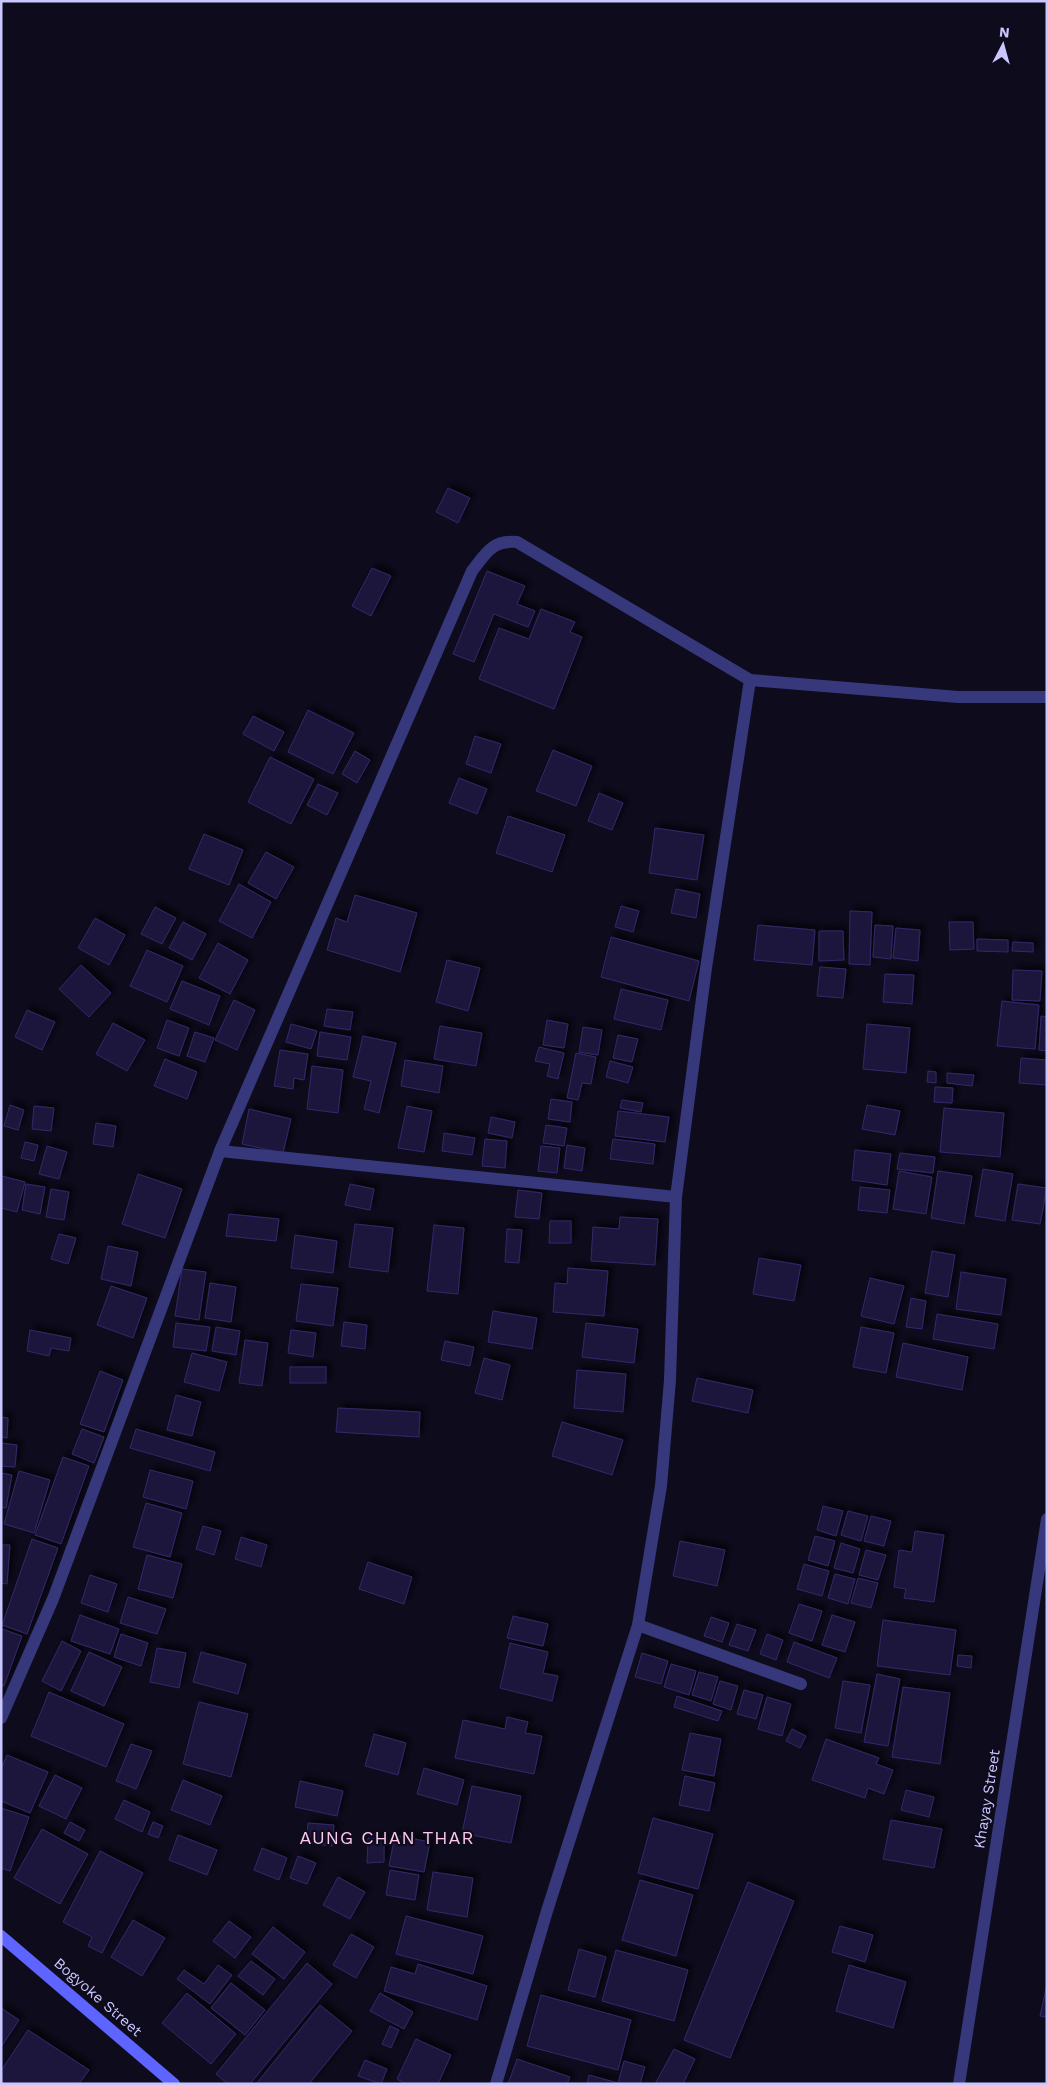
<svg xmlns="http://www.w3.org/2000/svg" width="1048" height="2085" font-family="'Work Sans',sans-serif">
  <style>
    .building { fill: #1d173d; stroke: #322969; filter: url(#shadow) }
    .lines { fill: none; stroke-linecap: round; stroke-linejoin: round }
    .street { stroke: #36387b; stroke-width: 12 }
    .secondary { stroke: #5e64ff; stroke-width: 12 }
    .labels { text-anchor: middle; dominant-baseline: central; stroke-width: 4.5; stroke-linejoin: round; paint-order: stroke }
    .street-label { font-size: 15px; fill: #cac7ff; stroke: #0d0b1c }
    .quarter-label { font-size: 18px; letter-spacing: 1px; fill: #ffc9ef; stroke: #0d0b1c }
  </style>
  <defs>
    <filter id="shadow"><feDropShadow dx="4.5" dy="-4.5" stdDeviation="2.5" flood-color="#0009"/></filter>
  </defs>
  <rect width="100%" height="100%" fill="#0d0b1c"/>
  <g class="building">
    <polygon points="448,488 470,498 458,523 436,512"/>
    <polygon points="372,568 391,576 371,616 352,606"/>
    <polygon points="487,571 525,586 517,604 535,611 528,627 494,614 474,662 453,654"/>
    <polygon points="541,609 575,622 570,632 582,637 554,709 479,679 499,628 529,639"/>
    <polygon points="308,710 354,733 333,774 288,752"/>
    <polygon points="253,716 284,732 274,751 243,734"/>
    <polygon points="475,736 501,744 491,773 466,764"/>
    <polygon points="553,750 592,766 576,806 536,791"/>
    <polygon points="355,751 370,760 357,783 342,774"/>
    <polygon points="270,757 314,779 291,824 248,802"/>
    <polygon points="459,778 487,789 477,814 449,803"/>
    <polygon points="318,784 338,793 327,815 307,805"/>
    <polygon points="599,793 623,803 612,830 588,821"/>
    <polygon points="508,816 565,835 552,872 496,853"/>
    <polygon points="655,828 704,835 697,880 649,873"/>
    <polygon points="204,834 243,850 229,885 189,869"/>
    <polygon points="266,852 294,867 276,899 248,883"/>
    <polygon points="239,884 271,902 252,938 219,921"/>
    <polygon points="676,889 700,894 696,918 671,913"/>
    <polygon points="355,895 417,913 400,972 327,950 336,918 347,922"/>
    <polygon points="621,906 639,911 633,932 615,927"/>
    <polygon points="155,907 176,918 162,944 141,934"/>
    <polygon points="850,911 872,912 870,965 849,964"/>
    <polygon points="95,918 125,935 109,965 78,948"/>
    <polygon points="183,922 206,934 192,960 169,948"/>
    <polygon points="949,922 973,922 974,949 950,950"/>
    <polygon points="758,925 815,930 812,965 754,960"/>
    <polygon points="875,925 893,926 891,959 873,957"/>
    <polygon points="896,928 920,930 918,961 893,958"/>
    <polygon points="819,931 843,931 844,960 819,961"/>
    <polygon points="611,937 699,961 689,1001 601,977"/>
    <polygon points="977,939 1008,940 1008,952 977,951"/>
    <polygon points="1013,942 1033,943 1033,952 1012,951"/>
    <polygon points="218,943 248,960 230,994 199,978"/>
    <polygon points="147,950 183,966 167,1002 130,986"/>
    <polygon points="447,960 480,968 468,1011 436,1002"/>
    <polygon points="81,965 111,993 89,1017 59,989"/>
    <polygon points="820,967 846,969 843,998 817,996"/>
    <polygon points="1013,970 1042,971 1040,1001 1012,1000"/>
    <polygon points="885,974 914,975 912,1004 883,1002"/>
    <polygon points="182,981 220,996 209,1025 170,1009"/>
    <polygon points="621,989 668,1000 661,1030 614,1019"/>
    <polygon points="234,1000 255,1010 237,1050 215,1040"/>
    <polygon points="1002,1001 1039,1005 1035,1049 997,1046"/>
    <polygon points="327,1009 353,1012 350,1030 324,1026"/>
    <polygon points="27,1010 55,1022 42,1050 15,1037"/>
    <polygon points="1041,1016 1047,1017 1047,1051 1039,1050"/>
    <polygon points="167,1020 189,1028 179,1056 157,1048"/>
    <polygon points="547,1020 568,1024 564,1048 543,1045"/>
    <polygon points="113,1023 145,1040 127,1071 96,1054"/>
    <polygon points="291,1024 317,1031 311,1049 286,1042"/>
    <polygon points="867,1024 910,1028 906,1073 863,1069"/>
    <polygon points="440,1026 482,1033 476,1066 434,1059"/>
    <polygon points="583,1027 602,1030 598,1055 579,1052"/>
    <polygon points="195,1032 214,1038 205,1062 187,1056"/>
    <polygon points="320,1032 351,1037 347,1060 317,1056"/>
    <polygon points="618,1035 638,1039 632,1062 613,1058"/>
    <polygon points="363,1036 396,1043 379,1113 364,1109 371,1081 353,1077"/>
    <polygon points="539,1047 564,1053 558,1079 547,1076 550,1064 535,1061"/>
    <polygon points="280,1050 308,1054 304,1080 294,1078 293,1089 274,1086"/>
    <polygon points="576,1053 596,1057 591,1084 582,1083 578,1100 567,1098"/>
    <polygon points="1021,1058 1047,1060 1047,1085 1019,1083"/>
    <polygon points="165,1059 197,1072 187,1099 154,1086"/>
    <polygon points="405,1060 443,1066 439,1093 401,1086"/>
    <polygon points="610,1061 633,1067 628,1083 606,1077"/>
    <polygon points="312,1066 343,1070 338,1113 307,1109"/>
    <polygon points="928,1071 936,1072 936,1083 927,1082"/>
    <polygon points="947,1073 974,1075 972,1086 947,1083"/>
    <polygon points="935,1087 953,1088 952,1103 934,1102"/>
    <polygon points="551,1099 572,1102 570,1122 548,1119"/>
    <polygon points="622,1100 643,1103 641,1112 620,1108"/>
    <polygon points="10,1105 24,1110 18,1130 4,1126"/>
    <polygon points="867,1105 900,1111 895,1135 862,1129"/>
    <polygon points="34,1106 54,1108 51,1131 32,1129"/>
    <polygon points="407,1106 432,1111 424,1152 398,1148"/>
    <polygon points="944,1108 1004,1113 1000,1157 940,1152"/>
    <polygon points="249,1109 291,1119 283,1153 242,1144"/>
    <polygon points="618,1111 669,1117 665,1142 615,1136"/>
    <polygon points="491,1117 515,1122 512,1138 488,1133"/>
    <polygon points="96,1123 116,1126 113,1147 93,1144"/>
    <polygon points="546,1125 567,1128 564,1146 543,1143"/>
    <polygon points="444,1133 475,1138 472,1155 442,1151"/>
    <polygon points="485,1139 507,1141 505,1168 482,1166"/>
    <polygon points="613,1139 655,1144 653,1164 610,1159"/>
    <polygon points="25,1142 38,1145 34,1161 21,1158"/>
    <polygon points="567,1145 585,1148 582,1171 564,1168"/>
    <polygon points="47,1146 67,1152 59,1179 39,1174"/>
    <polygon points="541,1146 560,1148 557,1173 538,1171"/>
    <polygon points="855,1150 891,1154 887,1185 852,1180"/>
    <polygon points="900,1153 935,1157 933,1173 897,1169"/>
    <polygon points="983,1169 1013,1174 1005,1221 975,1216"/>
    <polygon points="899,1171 932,1177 926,1214 893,1209"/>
    <polygon points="938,1171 972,1176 964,1224 931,1218"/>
    <polygon points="138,1174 182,1189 165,1238 122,1224"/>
    <polygon points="2,1176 25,1182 17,1212 1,1208"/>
    <polygon points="26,1184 45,1187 40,1214 22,1210"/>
    <polygon points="350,1184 374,1189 370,1210 345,1205"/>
    <polygon points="1018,1184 1047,1188 1040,1224 1012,1220"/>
    <polygon points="860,1187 890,1190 887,1213 858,1210"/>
    <polygon points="51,1189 69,1192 64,1220 46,1217"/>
    <polygon points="518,1190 542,1193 539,1219 515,1217"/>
    <polygon points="229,1214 279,1219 276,1241 226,1236"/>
    <polygon points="620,1217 658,1219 655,1265 591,1261 593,1227 619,1229"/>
    <polygon points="550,1221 571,1221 571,1243 549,1243"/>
    <polygon points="355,1224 393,1228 388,1272 349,1267"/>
    <polygon points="434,1225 464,1228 458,1294 427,1291"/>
    <polygon points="507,1229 522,1230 519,1263 505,1262"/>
    <polygon points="59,1234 76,1238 68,1264 51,1259"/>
    <polygon points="295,1235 337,1241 333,1273 291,1268"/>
    <polygon points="108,1246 138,1252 131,1286 101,1279"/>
    <polygon points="932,1251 955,1255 948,1297 925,1293"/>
    <polygon points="759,1258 801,1265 794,1301 753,1294"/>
    <polygon points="568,1268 608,1271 604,1316 553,1312 555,1283 567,1284"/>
    <polygon points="182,1269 206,1272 199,1320 175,1316"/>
    <polygon points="961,1272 1006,1279 1001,1315 956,1309"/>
    <polygon points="870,1278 904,1286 894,1324 861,1316"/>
    <polygon points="210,1283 236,1287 231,1322 205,1318"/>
    <polygon points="301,1284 338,1288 333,1326 296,1321"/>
    <polygon points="111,1286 147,1298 133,1338 97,1325"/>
    <polygon points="911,1298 926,1301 922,1329 906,1327"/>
    <polygon points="493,1311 537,1318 532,1349 488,1342"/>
    <polygon points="937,1314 998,1324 994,1349 933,1339"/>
    <polygon points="344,1322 367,1325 365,1349 341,1346"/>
    <polygon points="176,1323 210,1327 206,1351 173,1347"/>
    <polygon points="586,1323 638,1329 634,1363 582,1357"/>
    <polygon points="216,1327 240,1331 236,1355 212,1351"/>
    <polygon points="861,1327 894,1333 886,1373 853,1367"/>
    <polygon points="30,1330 71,1338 69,1351 51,1348 49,1356 27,1351"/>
    <polygon points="291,1330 316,1333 313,1357 288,1353"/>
    <polygon points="245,1340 268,1343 262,1386 239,1383"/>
    <polygon points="445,1341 474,1347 470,1366 441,1360"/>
    <polygon points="903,1343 968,1357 962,1390 896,1377"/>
    <polygon points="192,1353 227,1362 219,1391 184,1382"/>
    <polygon points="484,1358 510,1365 502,1400 475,1393"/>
    <rect x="290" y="1367" width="36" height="16"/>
    <polygon points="577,1370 626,1374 623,1412 574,1408"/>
    <polygon points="100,1371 123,1380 104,1432 80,1424"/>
    <polygon points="697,1378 753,1390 748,1413 692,1401"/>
    <polygon points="176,1395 201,1402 192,1436 167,1430"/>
    <polygon points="338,1408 420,1412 419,1437 336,1432"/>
    <polygon points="1,1417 8,1418 7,1438 1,1437"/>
    <polygon points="562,1422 623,1440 612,1475 552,1456"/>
    <polygon points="82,1429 104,1437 94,1463 72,1454"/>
    <polygon points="136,1429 215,1452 210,1471 130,1448"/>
    <polygon points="1,1443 17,1445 15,1467 1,1466"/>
    <polygon points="63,1457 89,1466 61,1544 35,1535"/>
    <polygon points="150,1470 193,1481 186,1509 143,1497"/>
    <polygon points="19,1471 50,1480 34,1533 4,1524"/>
    <polygon points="1,1473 12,1475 6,1508 1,1507"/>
    <polygon points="146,1503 182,1513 170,1557 133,1547"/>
    <polygon points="823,1506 843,1511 836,1536 817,1530"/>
    <polygon points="848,1511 868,1516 861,1541 841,1535"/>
    <polygon points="871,1516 891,1521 884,1546 864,1541"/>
    <polygon points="203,1526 221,1531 214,1555 196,1549"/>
    <polygon points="915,1531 944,1535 934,1602 904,1598 906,1589 894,1587 899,1550 912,1552"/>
    <polygon points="815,1536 835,1541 828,1566 808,1560"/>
    <polygon points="241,1537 267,1545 261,1567 235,1559"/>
    <polygon points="32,1539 58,1548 27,1634 2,1625"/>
    <polygon points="680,1541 725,1550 717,1586 673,1576"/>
    <polygon points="841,1543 860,1549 853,1573 834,1568"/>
    <polygon points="1,1545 10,1545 7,1584 1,1583"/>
    <polygon points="866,1550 886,1555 878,1580 859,1575"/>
    <polygon points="147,1555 182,1564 173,1598 138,1589"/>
    <polygon points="368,1562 412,1577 404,1604 359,1589"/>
    <polygon points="804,1564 829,1571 822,1596 797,1589"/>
    <polygon points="835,1574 855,1579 848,1604 828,1598"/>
    <polygon points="90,1575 117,1584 108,1612 81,1603"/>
    <polygon points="858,1578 878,1583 871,1608 851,1603"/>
    <polygon points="128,1597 166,1609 157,1634 120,1623"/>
    <polygon points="799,1604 822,1611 812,1641 789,1633"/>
    <polygon points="80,1615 119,1629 110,1654 71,1641"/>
    <polygon points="832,1615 855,1622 845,1652 822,1645"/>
    <polygon points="513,1616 548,1624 543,1646 507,1638"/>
    <polygon points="711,1617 729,1623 722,1642 704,1636"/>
    <polygon points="883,1620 956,1630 950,1675 877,1666"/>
    <polygon points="737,1624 756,1630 748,1651 729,1645"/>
    <polygon points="2,1629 22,1636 4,1686 1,1685"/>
    <polygon points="121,1634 148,1643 141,1666 114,1657"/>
    <polygon points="767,1634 783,1640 776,1660 760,1654"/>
    <polygon points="62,1641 81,1651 61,1691 42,1681"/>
    <polygon points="794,1642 837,1658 829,1678 787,1662"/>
    <polygon points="510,1643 548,1652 543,1673 558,1676 552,1701 500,1688"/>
    <polygon points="157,1648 186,1653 179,1688 150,1682"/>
    <polygon points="89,1652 122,1667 104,1706 71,1691"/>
    <polygon points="201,1652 246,1664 238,1694 193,1682"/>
    <polygon points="642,1653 668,1661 661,1684 635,1677"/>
    <polygon points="958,1655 972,1656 971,1668 957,1666"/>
    <polygon points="671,1664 696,1671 689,1695 664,1687"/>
    <polygon points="699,1672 718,1677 711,1701 692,1695"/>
    <polygon points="877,1674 900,1679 888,1746 864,1742"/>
    <polygon points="720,1681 738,1686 731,1710 713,1704"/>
    <polygon points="843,1681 870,1685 861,1733 835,1728"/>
    <polygon points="903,1687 950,1693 940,1764 892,1757"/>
    <polygon points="744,1690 763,1695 756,1719 737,1714"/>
    <polygon points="49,1692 124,1724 106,1767 31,1736"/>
    <polygon points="677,1696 722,1711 718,1721 674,1707"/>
    <polygon points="767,1697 791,1704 782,1736 758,1729"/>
    <polygon points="199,1702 248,1714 231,1777 183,1764"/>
    <polygon points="507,1717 528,1722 525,1733 542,1736 534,1774 455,1758 463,1720 505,1729"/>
    <polygon points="792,1729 806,1736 800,1748 786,1741"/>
    <polygon points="690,1733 721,1739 714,1776 682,1770"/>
    <polygon points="374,1734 406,1743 398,1775 365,1766"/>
    <polygon points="826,1739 879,1758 876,1764 893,1770 884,1794 868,1788 865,1798 812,1780"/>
    <polygon points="131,1744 152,1751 136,1789 116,1781"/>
    <polygon points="7,1755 48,1772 30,1813 1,1801 1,1769"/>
    <polygon points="424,1768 464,1780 457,1805 417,1794"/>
    <polygon points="55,1775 82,1788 66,1819 39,1806"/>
    <polygon points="685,1776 715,1783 709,1811 679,1805"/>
    <polygon points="183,1780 222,1796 210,1825 171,1810"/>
    <polygon points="300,1781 343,1791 337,1816 295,1807"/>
    <polygon points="472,1786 521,1796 511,1843 462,1833"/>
    <polygon points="906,1790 934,1797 929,1817 901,1810"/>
    <polygon points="124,1800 150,1812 142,1832 115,1819"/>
    <polygon points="1,1808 29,1817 10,1871 1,1868"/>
    <polygon points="653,1818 713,1834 698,1889 638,1873"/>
    <polygon points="891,1820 942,1829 934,1868 883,1859"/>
    <polygon points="70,1822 85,1830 79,1841 64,1833"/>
    <polygon points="153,1822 163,1826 158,1838 148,1834"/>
    <polygon points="308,1823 334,1825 332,1846 306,1843"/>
    <polygon points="42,1829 88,1854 60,1904 14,1878"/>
    <polygon points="178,1835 217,1850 207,1875 169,1860"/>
    <polygon points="395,1835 430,1842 424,1872 389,1866"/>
    <polygon points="368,1838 384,1839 384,1862 367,1863"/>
    <polygon points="262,1848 287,1858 279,1880 254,1870"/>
    <polygon points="100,1851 143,1873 102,1953 88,1946 92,1937 63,1922"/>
    <polygon points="298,1856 316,1863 307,1884 290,1878"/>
    <polygon points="390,1870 419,1875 415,1900 386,1895"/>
    <polygon points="433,1872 473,1878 467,1917 427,1910"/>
    <polygon points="338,1877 365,1892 350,1919 323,1905"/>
    <polygon points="640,1880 693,1895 676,1956 622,1940"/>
    <polygon points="748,1882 794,1901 730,2058 684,2040"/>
    <polygon points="406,1916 483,1936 473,1974 396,1954"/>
    <polygon points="133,1920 165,1938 142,1976 111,1957"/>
    <polygon points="229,1921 251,1937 235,1958 213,1941"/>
    <polygon points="840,1926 873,1935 865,1962 832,1952"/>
    <polygon points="273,1927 305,1952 284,1979 252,1954"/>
    <polygon points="351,1934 374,1947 356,1978 333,1965"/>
    <polygon points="579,1949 606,1957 595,1997 568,1990"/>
    <polygon points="616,1950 688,1970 674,2021 602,2001"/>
    <polygon points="251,1961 275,1979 263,1995 238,1976"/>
    <polygon points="307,1963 332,1984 250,2084 228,2084 216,2074"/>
    <polygon points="418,1964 487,1986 477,2020 384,1991 391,1967 415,1974"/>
    <polygon points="218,1965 232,1975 210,2004 177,1979 184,1970 204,1984"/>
    <polygon points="849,1965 906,1982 893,2028 836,2011"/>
    <polygon points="231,1983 265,2010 245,2035 211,2008"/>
    <polygon points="1047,1984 1047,2017 1040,2016"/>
    <polygon points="187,1993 236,2034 211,2064 162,2023"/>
    <polygon points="380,1993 413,2012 404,2029 370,2011"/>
    <polygon points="541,1995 631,2020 618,2070 527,2046"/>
    <polygon points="320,2005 352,2031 309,2084 256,2084"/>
    <polygon points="1,2008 19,2020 1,2047"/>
    <polygon points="390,2026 399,2030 391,2048 382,2044"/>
    <polygon points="28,2030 89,2070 79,2084 6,2084 1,2081 1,2071"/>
    <polygon points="416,2039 451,2055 438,2084 406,2084 397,2079"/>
    <polygon points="674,2049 695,2059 683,2084 655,2084"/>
    <polygon points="517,2059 570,2077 567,2084 508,2084"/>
    <polygon points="365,2060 387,2069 381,2084 358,2076"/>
    <polygon points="624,2061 645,2067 640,2084 587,2084 589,2075 618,2083"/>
  </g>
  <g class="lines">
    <g class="street">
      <polyline points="220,1151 676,1197"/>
      <polyline points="638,1625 801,1684"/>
      <path d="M1 1718 53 1599 220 1151 472 571C486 553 492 540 517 542L750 680 958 697H1047"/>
      <polyline points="496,2084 547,1911 638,1625 661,1486 670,1380 676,1197 706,968 750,680"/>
      <polyline points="959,2084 1047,1519"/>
    </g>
    <polyline class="secondary" points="1,1936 174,2084"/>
  </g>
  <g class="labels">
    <g class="street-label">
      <text transform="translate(987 1799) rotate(-81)">Khayay Street</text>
      <text transform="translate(98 1997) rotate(41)">Bogyoke Street</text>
    </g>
    <g class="quarter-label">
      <text x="387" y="1837">AUNG CHAN THAR</text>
    </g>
  </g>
  <rect width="1048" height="2085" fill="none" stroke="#cac7ff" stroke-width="5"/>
  <g transform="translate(1003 45) rotate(6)" stroke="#0d0b1c" stroke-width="4" paint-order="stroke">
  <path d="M0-4L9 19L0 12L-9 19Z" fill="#cac7ff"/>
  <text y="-8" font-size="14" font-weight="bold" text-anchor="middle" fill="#cac7ff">N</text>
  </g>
</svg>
